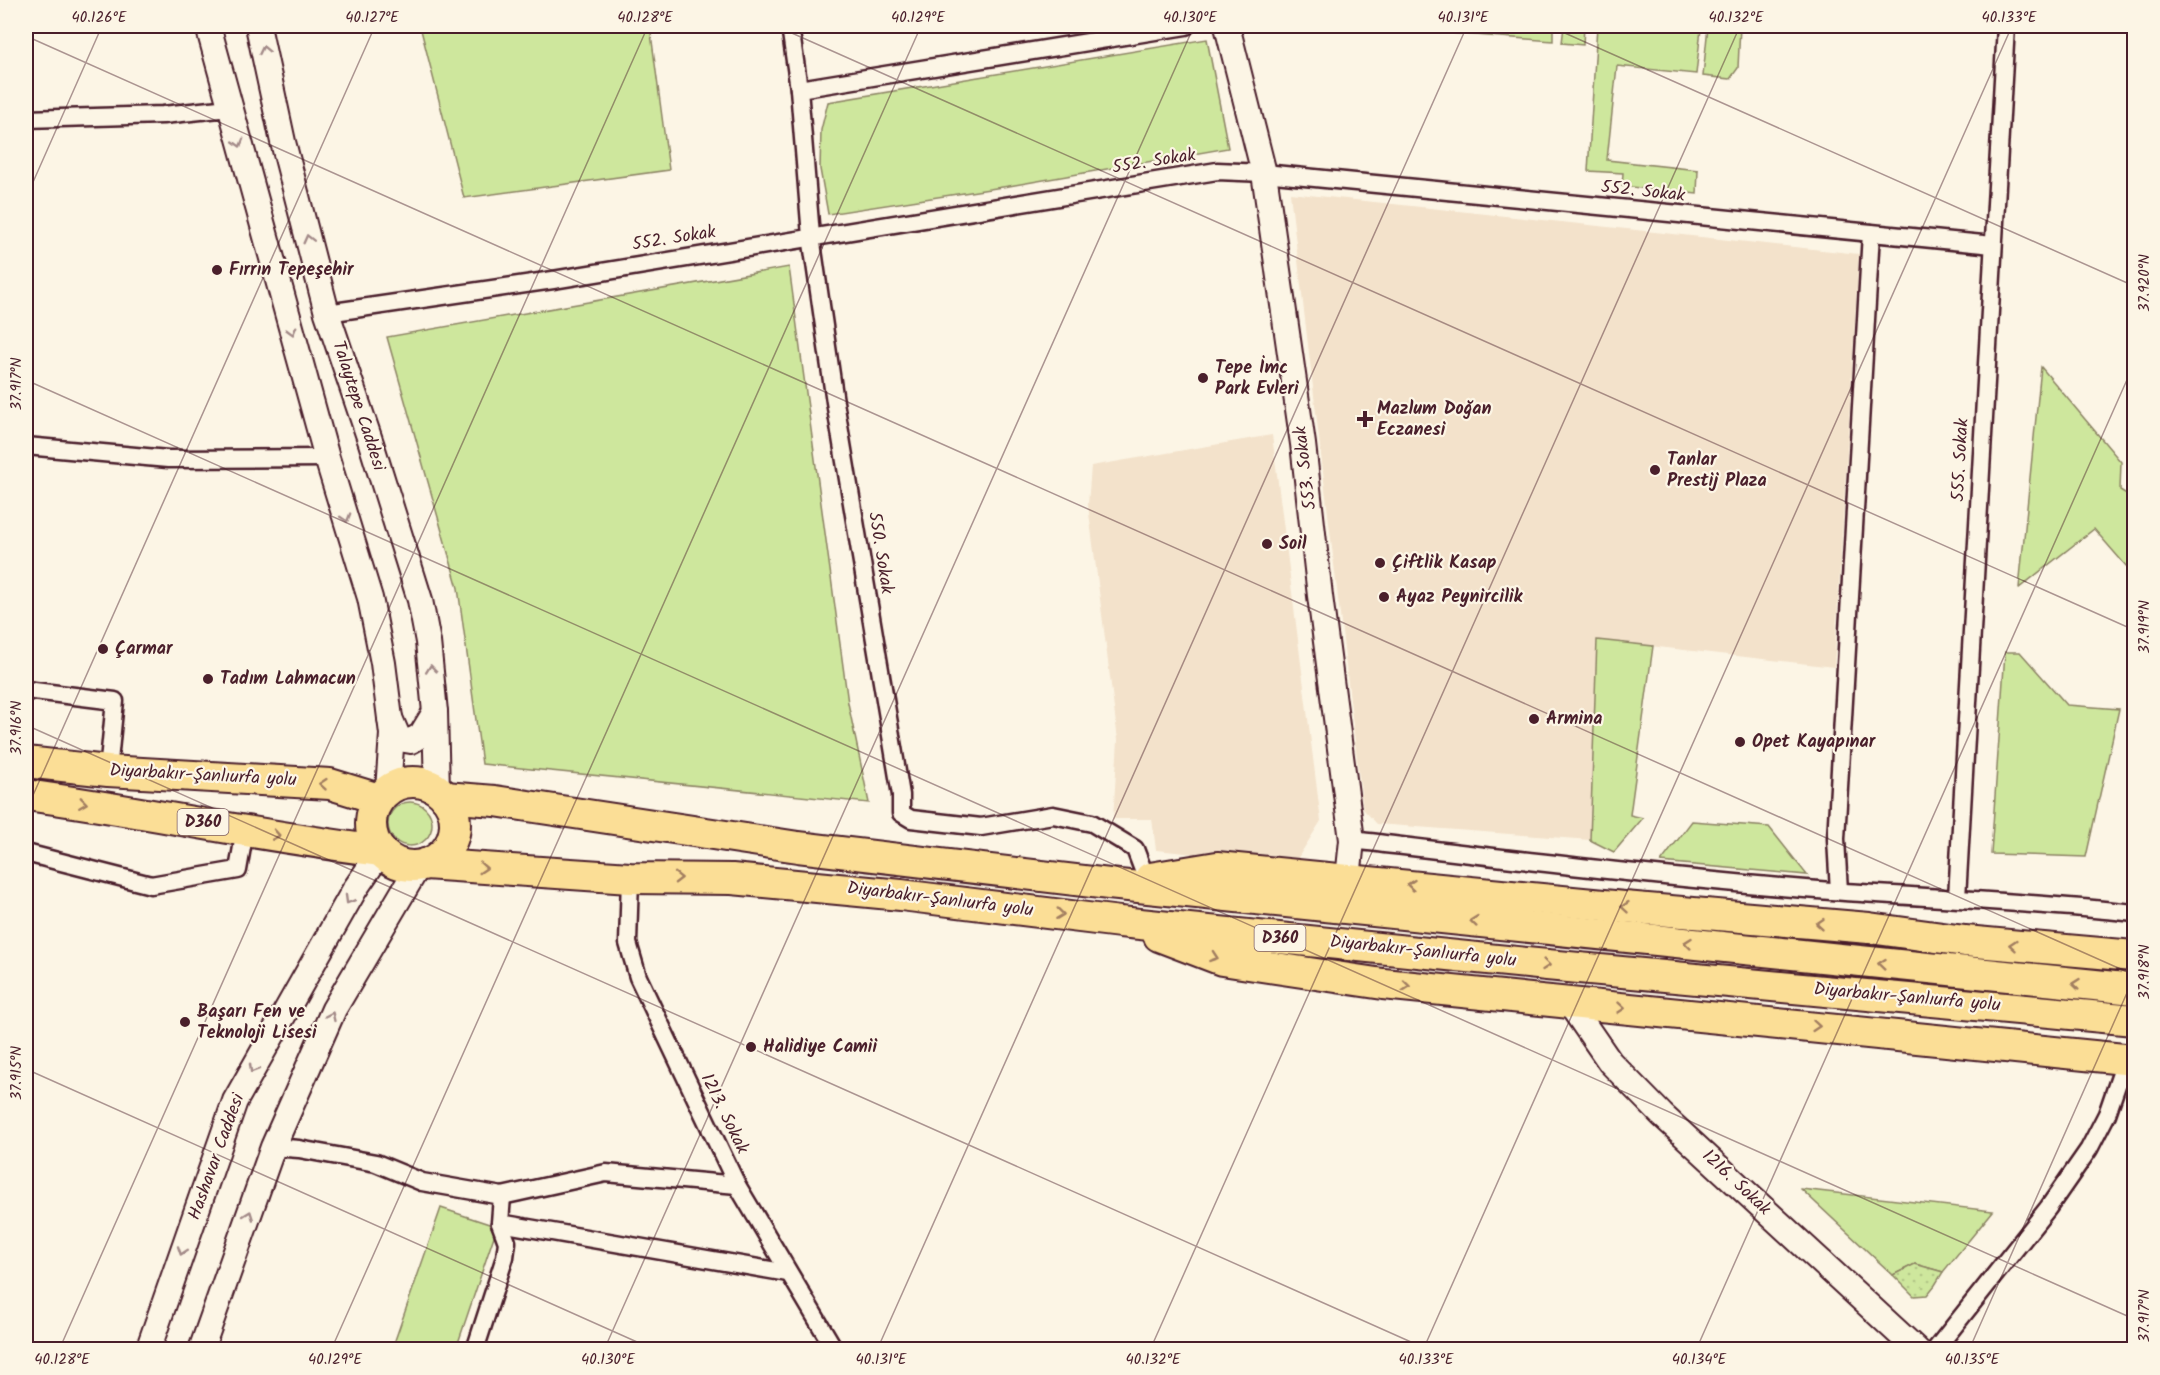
<svg xmlns="http://www.w3.org/2000/svg" width="2160" height="1375" font-family="Kalam,sans-serif">
  <style>
    .built { fill: #f3e2cb }
    .grass { fill: #cee79d; stroke: #8c8364; stroke-width: 1.5 }
    .park { fill: url(#park-dots); stroke: #8c8364; stroke-width: 1.5 }
    .lines { fill: none; stroke-linecap: round; stroke-linejoin: round }
    .street-casing { stroke: #4a1f2b; stroke-width: 21 }
    .secondary-casing { stroke: #4a1f2b; stroke-width: 28 }
    .highway-casing { stroke: #4a1f2b; stroke-width: 34 }
    .street { stroke: #fcf5e5; stroke-width: 16 }
    .secondary { stroke: #fcf5e5; stroke-width: 24 }
    .highway { stroke: #fbde96; stroke-width: 30 }
    .oneway { stroke: #a38a88 }
    .oneway2 { stroke: #a27e60 }
    .ticks { fill: none; stroke: #4a1f2b; stroke-width: 1.5; stroke-opacity: 0.45 }
    .poi-dot { fill: #4a1f2b; stroke: #fcf5e5; stroke-width: 2 }
    .labels { text-anchor: middle; dominant-baseline: central; stroke-width: 4.5; stroke-linejoin: round; paint-order: stroke }
    .shield { fill: #fcf5e5; stroke: #7f5f63; stroke-width: 1.5 }
    .shield-label { font-size: 16px; font-weight: bold; fill: #4a1f2b }
    .street-label { font-size: 18px; fill: #4a1f2b; stroke: #fcf5e5 }
    .poi-label { font-size: 18px; font-weight: bold; fill: #4a1f2b; stroke: #fcf5e5; text-anchor: start }
    .neatline { fill: none; stroke: #4a1f2b; stroke-width: 2 }
    .ticks-label { font-size: 15px; text-anchor: middle; fill: #4a1f2b }
  </style>
  <defs>
    <pattern id="park-dots" width="8" height="8" patternUnits="userSpaceOnUse" patternTransform="scale(1.5)"><rect width="8" height="8" fill="#cee79d"/><path d="M2 2h.1M6 6h.1" fill="none" stroke="#b2c687" stroke-width="1.8" stroke-linecap="round"/></pattern>
  </defs>
  <rect width="100%" height="100%" fill="#fcf5e5"/>
  <filter id="ink" filterUnits="userSpaceOnUse"><feTurbulence type="fractalNoise" baseFrequency=".0167" numOctaves="2"/><feDisplacementMap in="SourceGraphic" scale="12" xChannelSelector="R" yChannelSelector="G"/><feConvolveMatrix kernelMatrix="1 2 1 2 8 2 1 2 1" color-interpolation-filters="sRGB"/></filter>
  <g filter="url(#ink)">
    <g class="built">
      <polygon points="1290,193 1859,254 1834,667 1597,640 1590,840 1377,824 1363,809"/>
      <polygon points="1272,435 1321,821 1294,864 1156,850 1152,819 1113,819 1118,740 1088,505 1091,466"/>
    </g>
    <g class="grass">
      <polygon points="420,26 650,26 669,170 464,198"/>
      <polygon points="1410,26 1553,26 1553,41 1411,30"/>
      <polygon points="1564,26 1584,26 1583,45 1562,43"/>
      <polygon points="1597,26 1668,26 1701,29 1696,74 1617,66 1607,160 1698,170 1697,194 1622,186 1623,173 1588,171"/>
      <polygon points="1708,26 1740,26 1738,68 1730,79 1703,76"/>
      <polygon points="1207,39 1228,148 1009,186 828,214 820,169 821,130 828,102"/>
      <polygon points="789,267 848,703 869,803 482,764 458,588 387,337"/>
      <polygon points="2041,367 2121,462 2120,490 2130,496 2134,497 2134,575 2094,529 2019,588"/>
      <polygon points="1597,640 1653,646 1630,815 1643,818 1614,852 1590,840"/>
      <polygon points="2005,652 2020,652 2067,705 2119,709 2086,857 1991,854"/>
      <circle cx="410" cy="824" r="22"/>
      <polygon points="1692,821 1769,827 1807,875 1661,862"/>
      <polygon points="1801,1189 1993,1211 1943,1272 1915,1264 1893,1275"/>
      <polygon points="441,1208 489,1224 495,1233 456,1349 392,1349"/>
    </g>
    <polygon class="park" points="1915,1264 1943,1272 1935,1285 1927,1295 1914,1296 1893,1275"/>
    <g class="lines">
      <g class="street-casing">
        <g id="street">
          <polyline points="790,26 799,89 811,236 835,402 901,795 901,813 911,819 981,827 1053,815 1092,823 1135,849 1146,878"/>
          <polyline points="799,89 1186,26"/>
          <polyline points="26,119 163,115 229,108"/>
          <polyline points="327,313 553,280 1217,171 1264,173 1993,245"/>
          <polyline points="26,446 168,459 327,458"/>
          <polyline points="26,690 115,701 108,771"/>
          <path d="M1352 840C1511 859 1671 879 1831 891 1932 898 2033 902 2134 913"/>
          <polyline points="26,853 151,885 238,870 245,830"/>
          <polyline points="630,878 628,943 638,977 737,1185 835,1350"/>
          <polyline points="1839,891 1836,839 1871,233"/>
          <polyline points="1957,898 2006,26"/>
          <polyline points="273,1147 299,1149 376,1163 422,1182 502,1196 606,1173 737,1185"/>
          <polyline points="500,1223 788,1273"/>
          <polyline points="475,1350 505,1257 507,1242 500,1223 502,1196"/>
          <polyline points="1935,1350 2048,1208 2089,1149 2107,1114 2126,1059"/>
        </g>
      </g>
      <g class="secondary-casing">
        <g id="secondary">
          <polyline points="208,26 327,458 370,598 383,663 392,734 388,790"/>
          <polyline points="258,26 283,142 327,313 371,443 420,600 428,642 435,712 437,790"/>
          <polyline points="1227,26 1264,173 1303,444 1320,596 1352,840 1348,879"/>
          <polyline points="390,718 399,739 411,741 421,735 435,712"/>
          <polyline points="1570,1004 1610,1062 1662,1115 1917,1350"/>
          <polyline points="148,1350 235,1101 355,889 381,851"/>
          <polyline points="201,1350 273,1147 334,1009 419,865"/>
        </g>
      </g>
      <g class="highway-casing">
        <g id="highway">
          <polyline points="26,762 108,771 330,784 379,799"/>
          <circle cx="413" cy="824" r="42"/>
          <path d="M26 795C144 811 262 837 381 851"/>
          <polyline points="445,797 495,801 798,847 1109,884 2134,989"/>
          <polyline points="425,864 630,878 732,879 901,895 1120,922 1547,965 2134,1020"/>
          <polyline points="1150,878 1217,867 1624,907 1869,928 1965,941 2134,956"/>
          <polyline points="1159,936 1222,960 1383,984 2134,1060"/>
        </g>
      </g>
      <use href="#street" class="street"/>
      <use href="#secondary" class="secondary"/>
      <use href="#highway" class="highway"/>
    </g>
    <defs><path id="oneway-chevron" d="M-2-3.5L2.5 0L-2 3.5" fill="none" stroke-width="1.6" stroke-linecap="round" stroke-linejoin="round" transform="scale(1.5)"/></defs>
    <g class="oneway">
      <use href="#oneway-chevron" transform="translate(264 50) rotate(-102)"/>
      <use href="#oneway-chevron" transform="translate(239 143) rotate(74)"/>
      <use href="#oneway-chevron" transform="translate(308 239) rotate(-104)"/>
      <use href="#oneway-chevron" transform="translate(292 331) rotate(74)"/>
      <use href="#oneway-chevron" transform="translate(346 518) rotate(73)"/>
      <use href="#oneway-chevron" transform="translate(431 669) rotate(-96)"/>
      <use href="#oneway-chevron" transform="translate(349 900) rotate(120)"/>
      <use href="#oneway-chevron" transform="translate(331 1016) rotate(-65)"/>
      <use href="#oneway-chevron" transform="translate(253 1069) rotate(120)"/>
      <use href="#oneway-chevron" transform="translate(249 1215) rotate(-70)"/>
      <use href="#oneway-chevron" transform="translate(182 1251) rotate(109)"/>
    </g>
    <g class="oneway2">
      <use href="#oneway-chevron" transform="translate(323 784) rotate(-175)"/>
      <use href="#oneway-chevron" transform="translate(83 803) rotate(8)"/>
      <use href="#oneway-chevron" transform="translate(276 835) rotate(10)"/>
      <use href="#oneway-chevron" transform="translate(483 868) rotate(4)"/>
      <use href="#oneway-chevron" transform="translate(678 878) rotate(1)"/>
      <use href="#oneway-chevron" transform="translate(1411 885) rotate(-174)"/>
      <use href="#oneway-chevron" transform="translate(1625 907) rotate(-175)"/>
      <use href="#oneway-chevron" transform="translate(1060 914) rotate(7)"/>
      <use href="#oneway-chevron" transform="translate(1474 921) rotate(-174)"/>
      <use href="#oneway-chevron" transform="translate(1820 924) rotate(-175)"/>
      <use href="#oneway-chevron" transform="translate(1688 943) rotate(-174)"/>
      <use href="#oneway-chevron" transform="translate(2013 945) rotate(-175)"/>
      <use href="#oneway-chevron" transform="translate(1214 957) rotate(19)"/>
      <use href="#oneway-chevron" transform="translate(1882 964) rotate(-174)"/>
      <use href="#oneway-chevron" transform="translate(1546 965) rotate(6)"/>
      <use href="#oneway-chevron" transform="translate(2076 984) rotate(-174)"/>
      <use href="#oneway-chevron" transform="translate(1406 986) rotate(6)"/>
      <use href="#oneway-chevron" transform="translate(1621 1008) rotate(5)"/>
      <use href="#oneway-chevron" transform="translate(1816 1026) rotate(5)"/>
    </g>
  </g>
  <path class="ticks" d="M776 26 2134 630M1549 26 2134 286M26 36 2134 975M26 198 102 26M26 380 2134 1319M26 725 1429 1350M26 811 375 26M26 1069 655 1350M59 1350 648 26M331 1350 921 26M604 1350 1194 26M877 1350 1467 26M1150 1350 1740 26M1423 1350 2012 26M1696 1350 2134 364M1969 1350 2134 977"/>
  <g class="poi-dot">
    <circle cx="217" cy="270" r="6"/>
    <circle cx="1203" cy="378" r="6"/>
    <path d="M1362 410h6v6h6v6h-6v6h-6v-6h-6v-6h6z"/>
    <circle cx="1655" cy="470" r="6"/>
    <circle cx="1267" cy="544" r="6"/>
    <circle cx="1380" cy="563" r="6"/>
    <circle cx="1384" cy="597" r="6"/>
    <circle cx="103" cy="649" r="6"/>
    <circle cx="208" cy="679" r="6"/>
    <circle cx="1534" cy="719" r="6"/>
    <circle cx="1740" cy="742" r="6"/>
    <circle cx="185" cy="1022" r="6"/>
    <circle cx="751" cy="1047" r="6"/>
  </g>
  <g class="labels">
    <g class="shield">
      <rect x="177.5" y="809" width="51" height="26" rx="4.5"/>
      <rect x="1254.5" y="925" width="51" height="26" rx="4.5"/>
    </g>
    <g class="shield-label">
      <text x="203" y="822">D360</text>
      <text x="1280" y="938">D360</text>
    </g>
    <g class="street-label">
      <text transform="translate(1154 162) rotate(-9)">552. Sokak</text>
      <text transform="translate(1643 192) rotate(6)">552. Sokak</text>
      <text transform="translate(674 239) rotate(-9)">552. Sokak</text>
      <text transform="translate(358 406) rotate(72)">Talaytepe Caddesi</text>
      <text transform="translate(1961 460) rotate(-87)">555. Sokak</text>
      <text transform="translate(1306 468) rotate(-97)">553. Sokak</text>
      <text transform="translate(880 553) rotate(81)">550. Sokak</text>
      <text transform="translate(203 776) rotate(3)">Diyarbakır-Şanlıurfa yolu</text>
      <text transform="translate(940 900) rotate(7)">Diyarbakır-Şanlıurfa yolu</text>
      <text transform="translate(1423 952) rotate(6)">Diyarbakır-Şanlıurfa yolu</text>
      <text transform="translate(1907 998) rotate(5)">Diyarbakır-Şanlıurfa yolu</text>
      <text transform="translate(724 1114) rotate(64)">1213. Sokak</text>
      <text transform="translate(217 1157) rotate(-70)">Hashavar Caddesi</text>
      <text transform="translate(1736 1183) rotate(43)">1216. Sokak</text>
    </g>
    <g class="poi-label">
      <text x="229" y="270">Fırrın Tepeşehir</text>
      <text x="1215" y="368">Tepe İmc<tspan x="1215" dy="21">Park Evleri</tspan></text>
      <text x="1377" y="409">Mazlum Doğan<tspan x="1377" dy="21">Eczanesi</tspan></text>
      <text x="1667" y="460">Tanlar<tspan x="1667" dy="21">Prestij Plaza</tspan></text>
      <text x="1279" y="544">Soil</text>
      <text x="1392" y="563">Çiftlik Kasap</text>
      <text x="1396" y="597">Ayaz Peynircilik</text>
      <text x="115" y="649">Çarmar</text>
      <text x="220" y="679">Tadım Lahmacun</text>
      <text x="1546" y="719">Armina</text>
      <text x="1752" y="742">Opet Kayapınar</text>
      <text x="197" y="1012">Başarı Fen ve<tspan x="197" dy="21">Teknoloji Lisesi</tspan></text>
      <text x="763" y="1047">Halidiye Camii</text>
    </g>
  </g>
  <rect width="2160" height="1375" fill="none" stroke="#fcf5e5" stroke-width="66"/>
  <rect x="33" y="33" width="2094" height="1309" class="neatline"/>
  <g class="ticks-label">
    <text x="99" y="22">40.126°E</text>
    <text x="372" y="22">40.127°E</text>
    <text x="645" y="22">40.128°E</text>
    <text x="918" y="22">40.129°E</text>
    <text x="1190" y="22">40.130°E</text>
    <text x="1463" y="22">40.131°E</text>
    <text x="1736" y="22">40.132°E</text>
    <text x="2009" y="22">40.133°E</text>
    <text transform="translate(2144 283) rotate(-90)" y="5">37.920°N</text>
    <text transform="translate(16 384) rotate(-90)" y="5">37.917°N</text>
    <text transform="translate(2144 627) rotate(-90)" y="5">37.919°N</text>
    <text transform="translate(16 728) rotate(-90)" y="5">37.916°N</text>
    <text transform="translate(2144 972) rotate(-90)" y="5">37.918°N</text>
    <text transform="translate(16 1073) rotate(-90)" y="5">37.915°N</text>
    <text transform="translate(2144 1316) rotate(-90)" y="5">37.917°N</text>
    <text x="62" y="1364">40.128°E</text>
    <text x="335" y="1364">40.129°E</text>
    <text x="608" y="1364">40.130°E</text>
    <text x="881" y="1364">40.131°E</text>
    <text x="1153" y="1364">40.132°E</text>
    <text x="1426" y="1364">40.133°E</text>
    <text x="1699" y="1364">40.134°E</text>
    <text x="1972" y="1364">40.135°E</text>
  </g>
</svg>
